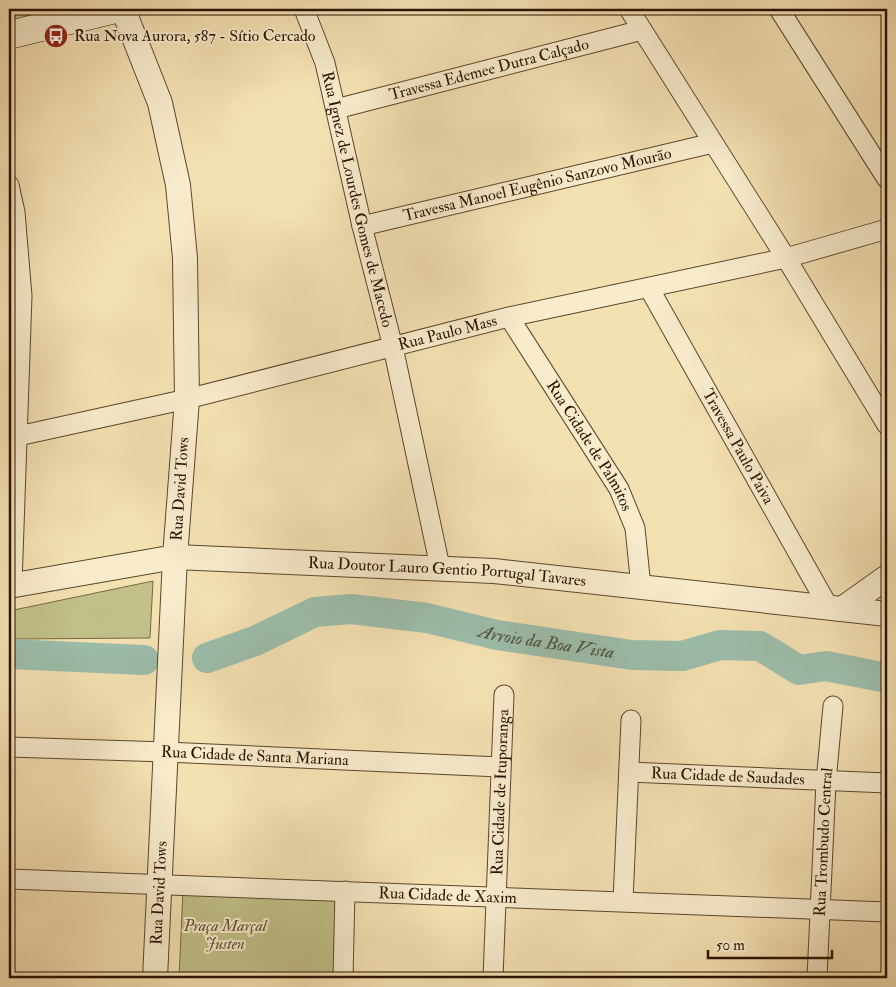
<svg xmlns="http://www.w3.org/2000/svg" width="896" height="987" font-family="'IM FELL Double Pica',serif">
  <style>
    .green { fill: #c1c188; stroke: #756a44 }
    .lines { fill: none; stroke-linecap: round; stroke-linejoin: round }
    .river { stroke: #9cbeac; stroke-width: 30 }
    .minor-casing { stroke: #5c462c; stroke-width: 21 }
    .tertiary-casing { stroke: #5c462c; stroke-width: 26 }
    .secondary-casing { stroke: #291200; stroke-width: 29 }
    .minor { stroke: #f8eccd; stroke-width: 19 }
    .tertiary { stroke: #f8eccd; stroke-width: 24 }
    .secondary { stroke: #f8eccd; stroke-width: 28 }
    .labels { text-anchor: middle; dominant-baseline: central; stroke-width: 4; stroke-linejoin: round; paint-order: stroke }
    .poi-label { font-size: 16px; fill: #291200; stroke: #f8eccd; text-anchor: start }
    .street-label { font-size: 16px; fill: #291200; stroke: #f8eccd }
    .park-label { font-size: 16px; font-style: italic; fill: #5e4f30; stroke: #f8eccd }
    .water-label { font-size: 18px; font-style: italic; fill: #514e3c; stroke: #f8eccd }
  </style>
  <rect width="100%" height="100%" fill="#f4e1b2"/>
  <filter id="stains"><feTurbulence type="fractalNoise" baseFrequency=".004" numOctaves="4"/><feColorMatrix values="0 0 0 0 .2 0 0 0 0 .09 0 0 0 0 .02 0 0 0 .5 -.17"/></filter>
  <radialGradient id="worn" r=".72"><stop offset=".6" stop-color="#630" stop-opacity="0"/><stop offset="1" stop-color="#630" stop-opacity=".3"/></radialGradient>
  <g class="green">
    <polygon points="9,9 78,9 9,26"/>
    <polygon points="153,581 150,638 9,639 9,611"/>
    <polygon points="183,890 341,895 337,978 179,978"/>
  </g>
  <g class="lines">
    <g class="river">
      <polyline points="9,654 144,660"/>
      <path id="s1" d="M207 658 255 641 315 612 351 609 427 618 497 635 632 655 682 656 720 645 760 646 799 670 826 666 887 678"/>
    </g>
    <g class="minor-casing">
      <g id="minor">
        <path id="s2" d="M304 9 325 63 362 226 393 347 440 567"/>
        <polyline points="629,9 786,258 887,425"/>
        <polyline points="779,9 887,179"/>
        <path id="s3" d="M336 109 642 30"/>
        <polyline points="9,185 15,212 22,296 12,585"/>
        <path id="s4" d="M362 226 713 143"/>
        <path id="s5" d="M649 288 829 608"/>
        <path id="s6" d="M509 317 619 489 635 528 641 587"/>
        <path id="s7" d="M9 438 187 399 509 317 786 258 887 229"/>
        <path id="s8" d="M9 747 166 752 500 767"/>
        <path id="s9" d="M629 772 887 783"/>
        <path id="s10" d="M9 879 887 912"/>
        <polyline points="623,901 631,720"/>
        <polyline points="343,978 345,891"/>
        <path id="s11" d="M493 978 504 695"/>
        <path id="s12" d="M817 978 826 782 833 706"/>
      </g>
    </g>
    <g class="tertiary-casing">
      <g id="tertiary">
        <polyline points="123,9 160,103 178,185 185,258 187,399 175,557 155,978"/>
        <path id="s13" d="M9 586 175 557 494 571 887 614"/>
        <polyline points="842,609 887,577"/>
      </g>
    </g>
    <g class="secondary-casing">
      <polyline id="secondary" points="9,35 116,9"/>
    </g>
    <use href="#minor" class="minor"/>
    <use href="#tertiary" class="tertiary"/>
    <use href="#secondary" class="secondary"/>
  </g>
  <defs>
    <g id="bus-disc" transform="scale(1.25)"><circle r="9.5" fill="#8f2418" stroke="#f8eccd"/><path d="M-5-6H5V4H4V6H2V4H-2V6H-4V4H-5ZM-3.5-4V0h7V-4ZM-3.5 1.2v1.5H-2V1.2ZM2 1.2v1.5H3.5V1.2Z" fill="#fff"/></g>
  </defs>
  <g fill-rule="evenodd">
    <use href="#bus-disc" x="56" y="36"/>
  </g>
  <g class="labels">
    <g class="poi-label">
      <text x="74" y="36">Rua Nova Aurora, 587 - Sítio Cercado</text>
    </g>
    <g class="street-label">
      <text stroke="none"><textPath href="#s3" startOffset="158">Travessa Edemee Dutra Calçado</textPath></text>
      <text stroke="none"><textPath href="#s4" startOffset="180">Travessa Manoel Eugênio Sanzovo Mourão</textPath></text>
      <text stroke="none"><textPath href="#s2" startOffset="198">Rua Ignez de Lourdes Gomes de Macedo</textPath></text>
      <text stroke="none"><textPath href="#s7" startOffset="451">Rua Paulo Mass</textPath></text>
      <text stroke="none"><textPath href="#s6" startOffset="152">Rua Cidade de Palmitos</textPath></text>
      <text stroke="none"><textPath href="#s5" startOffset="182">Travessa Paulo Paiva</textPath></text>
      <text transform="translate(180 489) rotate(-86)">Rua David Tows</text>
      <text stroke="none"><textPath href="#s13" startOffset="441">Rua Doutor Lauro Gentio Portugal Tavares</textPath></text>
      <text stroke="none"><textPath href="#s8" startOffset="246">Rua Cidade de Santa Mariana</textPath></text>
      <text stroke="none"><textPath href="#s9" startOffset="99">Rua Cidade de Saudades</textPath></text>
      <text stroke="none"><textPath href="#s11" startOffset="186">Rua Cidade de Ituporanga</textPath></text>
      <text stroke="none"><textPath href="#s12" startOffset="136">Rua Trombudo Central</textPath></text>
      <text transform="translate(159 893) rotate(-87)">Rua David Tows</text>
      <text stroke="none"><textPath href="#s10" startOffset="439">Rua Cidade de Xaxim</textPath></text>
    </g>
    <g class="park-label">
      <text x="225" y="926">Praça Marçal<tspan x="225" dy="18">Justen</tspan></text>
    </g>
    <g class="water-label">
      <text stroke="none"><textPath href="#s1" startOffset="352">Arroio da Boa Vista</textPath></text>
    </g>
  </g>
  <rect width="896" height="987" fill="none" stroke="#f4e1b2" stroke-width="30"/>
  <rect x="10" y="10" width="876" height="967" fill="none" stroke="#291200" stroke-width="2.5"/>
  <rect x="15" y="15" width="866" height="957" fill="none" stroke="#291200"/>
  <path d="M708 950v8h124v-8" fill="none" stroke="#291200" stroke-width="2.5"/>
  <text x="716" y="950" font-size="15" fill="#291200" stroke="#f8eccd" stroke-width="4" paint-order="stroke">50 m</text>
  <rect width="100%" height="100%" filter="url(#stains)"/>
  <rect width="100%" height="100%" fill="url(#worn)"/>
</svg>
